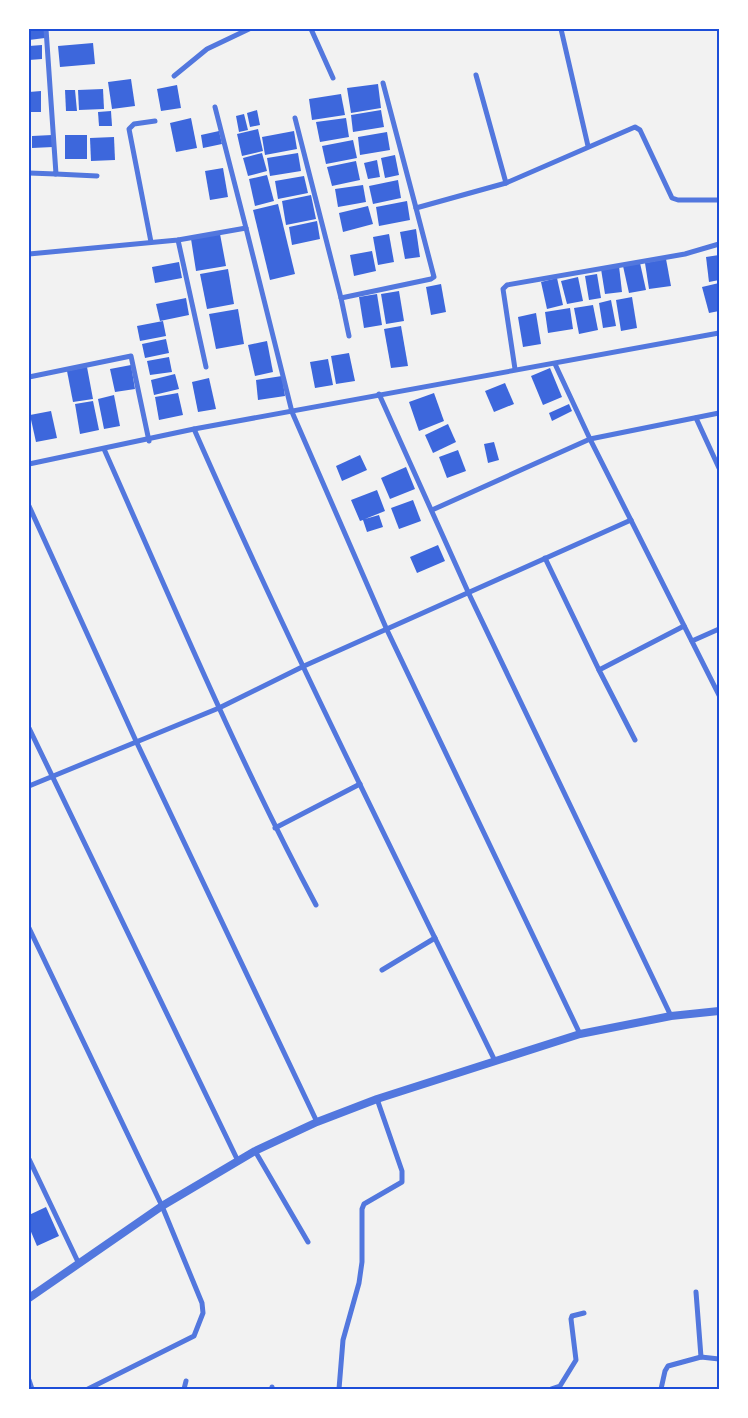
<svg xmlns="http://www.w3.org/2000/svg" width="748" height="1418" font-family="Jost,sans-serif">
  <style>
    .building { fill: #3d67dc }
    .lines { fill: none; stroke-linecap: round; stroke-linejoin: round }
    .minor { stroke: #5277de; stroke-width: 5 }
    .tertiary { stroke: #5277de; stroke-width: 8 }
    .neatline { fill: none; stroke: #1d4ed8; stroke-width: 2 }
  </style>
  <rect width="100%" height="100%" fill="#f2f2f2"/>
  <g class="building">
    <polygon points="29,29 44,29 45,38 29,40"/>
    <polygon points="93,43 95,64 60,67 58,46"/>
    <polygon points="42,45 42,59 29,60 29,46"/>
    <polygon points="131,79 135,106 112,109 108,82"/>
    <polygon points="378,84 381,108 351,113 347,88"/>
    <polygon points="177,85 181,108 161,111 157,89"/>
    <polygon points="103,89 104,109 79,110 78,90"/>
    <polygon points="65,90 75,90 77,111 66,111"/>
    <polygon points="41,91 41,112 29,112 29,92"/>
    <polygon points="341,94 345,115 312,120 309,99"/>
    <polygon points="257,110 260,125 250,127 247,113"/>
    <polygon points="381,110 384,127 353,132 351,115"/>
    <polygon points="111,111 112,126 99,126 98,112"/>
    <polygon points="244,114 248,130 239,132 236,116"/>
    <polygon points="191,118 197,148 176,152 170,123"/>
    <polygon points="346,118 349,137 320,142 316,122"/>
    <polygon points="258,129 263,151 242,156 237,134"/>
    <polygon points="219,131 222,144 203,148 201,135"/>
    <polygon points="294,131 297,149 265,155 262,137"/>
    <polygon points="387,132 390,150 360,155 358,137"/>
    <polygon points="52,135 53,147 32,148 32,136"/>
    <rect x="65" y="135" width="22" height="24"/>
    <polygon points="114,137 115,160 91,161 90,138"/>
    <polygon points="353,140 357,158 326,164 322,146"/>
    <polygon points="262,153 267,171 248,176 243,158"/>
    <polygon points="298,153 301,171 270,176 267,158"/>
    <polygon points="395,155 399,175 385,178 381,158"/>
    <polygon points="377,160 380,177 368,179 364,163"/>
    <polygon points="356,161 360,180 332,186 327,167"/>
    <polygon points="223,168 228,197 210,200 205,171"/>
    <polygon points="267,175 274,201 255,206 249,179"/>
    <polygon points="304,176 308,193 278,199 275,181"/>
    <polygon points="398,180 401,198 373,204 369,186"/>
    <polygon points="363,185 366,202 338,207 335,189"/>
    <polygon points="311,195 316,219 286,225 282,201"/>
    <polygon points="407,201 410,220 379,226 376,207"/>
    <polygon points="278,204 295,274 270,280 253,210"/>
    <polygon points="368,206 373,224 343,232 339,213"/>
    <polygon points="317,221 320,239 292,245 289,227"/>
    <polygon points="416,229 420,257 405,259 400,232"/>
    <polygon points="220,234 226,266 196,271 191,239"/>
    <polygon points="389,234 394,262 378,265 373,237"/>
    <polygon points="372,251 376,271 354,276 350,255"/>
    <polygon points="719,255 719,280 709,282 706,257"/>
    <polygon points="666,259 671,286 649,289 645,263"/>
    <polygon points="179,262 182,278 155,283 152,267"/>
    <polygon points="640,263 646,290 629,293 623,266"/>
    <polygon points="619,266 622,292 605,294 601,269"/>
    <polygon points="228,269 234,304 207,309 200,274"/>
    <polygon points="597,274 601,298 589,300 585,276"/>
    <polygon points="578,277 583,301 567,304 561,281"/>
    <polygon points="557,278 563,305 547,309 541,282"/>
    <polygon points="719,283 719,311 709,313 702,287"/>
    <polygon points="441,284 446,312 431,315 426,287"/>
    <polygon points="399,291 404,321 386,324 381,294"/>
    <polygon points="377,294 382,325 364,328 359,297"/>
    <polygon points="632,297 637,328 621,331 616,300"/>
    <polygon points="186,298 189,315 160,321 156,304"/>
    <polygon points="611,300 616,326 603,328 599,303"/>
    <polygon points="593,305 598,330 579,334 574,308"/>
    <polygon points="570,308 573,329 548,333 545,312"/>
    <polygon points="238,309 244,344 216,349 209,314"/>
    <polygon points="536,313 541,344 523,347 518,317"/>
    <polygon points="163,321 166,336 140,341 137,326"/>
    <polygon points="401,326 408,366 391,368 384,329"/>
    <polygon points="166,339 169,353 145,358 142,344"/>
    <polygon points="267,341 273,372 255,376 248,345"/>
    <polygon points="349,353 355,381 336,384 331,356"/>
    <polygon points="169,357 172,372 150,375 147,361"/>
    <polygon points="328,359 333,385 315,388 310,362"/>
    <polygon points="131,365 135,389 115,392 110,369"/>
    <polygon points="87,367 93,399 73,402 67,371"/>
    <polygon points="550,368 562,397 543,405 531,376"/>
    <polygon points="175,374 179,389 154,395 151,380"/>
    <polygon points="282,376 285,396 258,400 256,380"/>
    <polygon points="209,378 216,409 198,412 192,382"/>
    <polygon points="505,383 514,404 494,412 485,391"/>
    <polygon points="178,393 183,415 159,420 155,397"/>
    <polygon points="434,393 444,421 419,431 409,402"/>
    <polygon points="114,395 120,426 104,429 98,399"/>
    <polygon points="93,401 99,430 80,434 75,404"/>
    <polygon points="569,404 572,411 552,421 549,413"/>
    <polygon points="51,411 57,438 36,442 30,415"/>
    <polygon points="448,424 456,442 433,453 425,435"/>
    <polygon points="494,442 499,460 488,463 484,444"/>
    <polygon points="458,450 466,471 447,478 439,457"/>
    <polygon points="360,455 367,470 342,481 336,466"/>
    <polygon points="406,467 415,489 390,499 381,478"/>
    <polygon points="377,490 385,511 365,519 379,515 383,527 367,532 363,520 360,521 351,500"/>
    <polygon points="413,500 421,521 399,529 391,508"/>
    <polygon points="438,545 445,561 417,573 410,557"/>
    <polygon points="46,1207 59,1236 37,1246 29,1227 29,1215"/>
  </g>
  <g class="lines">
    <g class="minor">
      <polyline points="311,29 333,78"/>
      <polyline points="561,29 588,146"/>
      <polyline points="476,75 506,183"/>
      <polyline points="174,76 207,49 249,29"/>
      <polyline points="383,83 416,208 506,183 635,127 640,130 672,198 678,200 719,200"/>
      <polyline points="295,118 341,298"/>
      <polyline points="29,173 56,174 46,29"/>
      <polyline points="56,174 97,176"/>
      <polyline points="246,228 292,412 387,630 580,1034"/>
      <polyline points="178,240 206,367"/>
      <polyline points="151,242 129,129 134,124 155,121"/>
      <polyline points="29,254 178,240 246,228 215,107"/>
      <polyline points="349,336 341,298 431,279 434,277 416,208"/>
      <polyline points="555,364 590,439 719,695"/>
      <polyline points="515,369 503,289 507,285 685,254 719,244"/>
      <polyline points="29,377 131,356 149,441"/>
      <polyline points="379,394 469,594 671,1016"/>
      <polyline points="696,418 719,468"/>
      <path d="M194 429C288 643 393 851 495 1061"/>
      <path d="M104 449C172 602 237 757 316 905"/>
      <polyline points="29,464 194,429 719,333"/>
      <polyline points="29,506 136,741 317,1122"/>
      <polyline points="432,510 590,439 719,413"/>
      <polyline points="545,558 599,670"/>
      <polyline points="692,641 719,629"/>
      <polyline points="29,728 238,1161"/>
      <polyline points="635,740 599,670 684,626"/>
      <polyline points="29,786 219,708 304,666 631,520"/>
      <polyline points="275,828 360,784"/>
      <polyline points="29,928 162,1206 202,1303 203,1313 194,1336 88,1389"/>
      <polyline points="382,970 435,938"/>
      <polyline points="255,1151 308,1242"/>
      <polyline points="29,1159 79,1264"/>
      <polyline points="696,1292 701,1357"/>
      <polyline points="29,1380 32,1389"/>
      <polyline points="184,1389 186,1381"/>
      <polyline points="272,1389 272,1387"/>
      <polyline points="339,1389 343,1340 359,1283 362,1262 362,1209 364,1204 402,1182 402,1171 377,1099"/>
      <polyline points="551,1389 560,1386 576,1360 571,1319 572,1316 584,1313"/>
      <polyline points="661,1389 665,1371 668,1366 701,1357 719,1359"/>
    </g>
    <polyline class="tertiary" points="29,1298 162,1206 255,1151 317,1122 377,1099 580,1034 671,1016 719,1011"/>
  </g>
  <rect width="748" height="1418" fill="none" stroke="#ffffff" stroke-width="60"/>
  <rect x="30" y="30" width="688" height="1358" class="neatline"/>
</svg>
